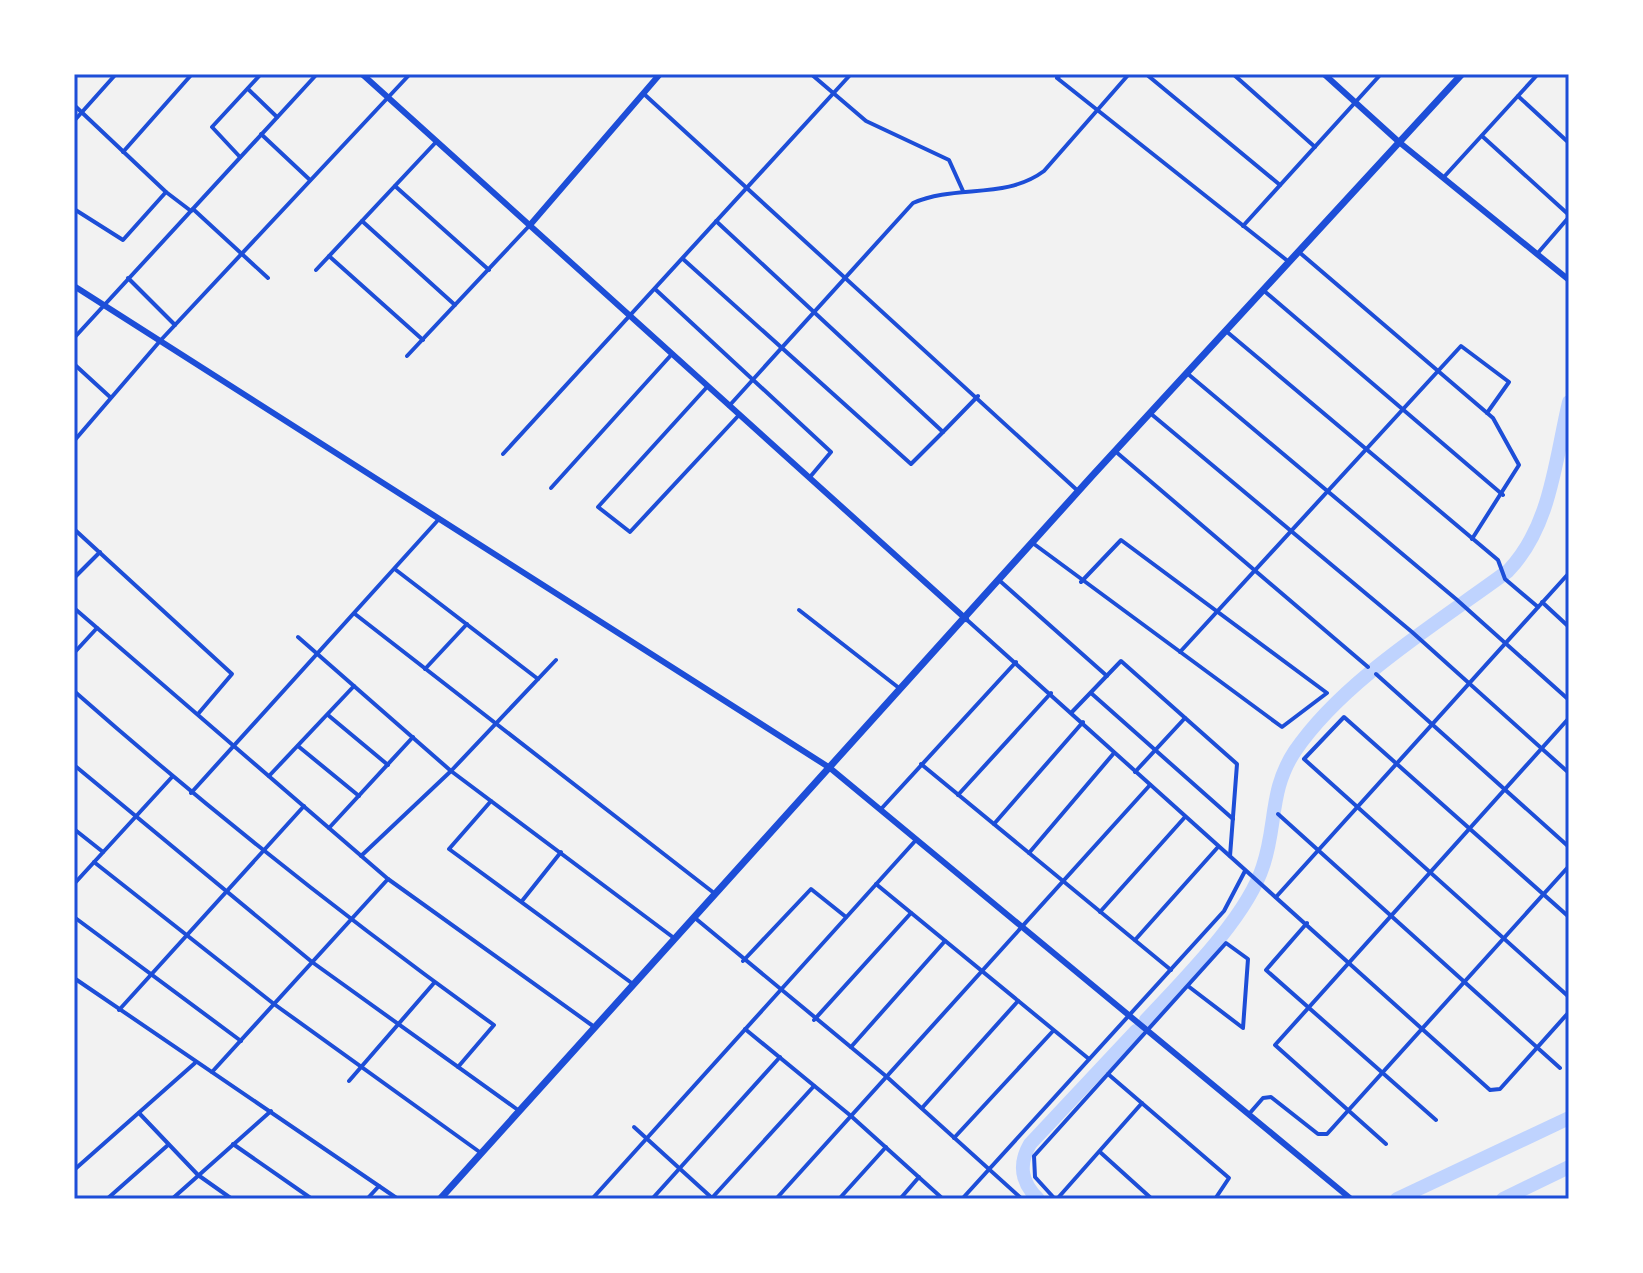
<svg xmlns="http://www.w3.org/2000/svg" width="1643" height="1273" font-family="'Libre Baskerville',serif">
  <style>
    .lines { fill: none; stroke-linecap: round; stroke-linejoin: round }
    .river { stroke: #bfd3fe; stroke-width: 14 }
    .minor { stroke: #1d4ed8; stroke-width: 4 }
    .tertiary { stroke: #1d4ed8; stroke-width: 6 }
    .secondary { stroke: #1d4ed8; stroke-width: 6 }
    .primary { stroke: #1d4ed8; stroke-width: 7 }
    .neatline { fill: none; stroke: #1d4ed8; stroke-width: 3 }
  </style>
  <rect width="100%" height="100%" fill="#f2f2f2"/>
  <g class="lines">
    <g class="river">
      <path d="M1146 1020C1183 980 1247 917 1263 866 1277 825 1269 790 1295 751 1343 680 1439 622 1508 571 1551 526 1555 461 1569 402"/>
      <path d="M1038 1199C1021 1182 1018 1165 1030 1144L1136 1031"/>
      <polyline points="1397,1199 1569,1118"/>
      <polyline points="1503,1199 1569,1167"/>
    </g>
    <g class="minor">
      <polyline points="811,74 866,121 949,160 963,191"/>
      <polyline points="1061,74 1057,78 1289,262"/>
      <polyline points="1146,74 1280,185"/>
      <polyline points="1233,74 1315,147"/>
      <polyline points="248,89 277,117"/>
      <polyline points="644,94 1078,491"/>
      <polyline points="1518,96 1569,143"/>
      <polyline points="74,105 166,192 191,211"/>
      <polyline points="74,121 116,74"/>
      <polyline points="261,134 310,180"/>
      <polyline points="1482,136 1569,215"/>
      <polyline points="123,152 192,74"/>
      <polyline points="240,157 212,127 261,74"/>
      <polyline points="1443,178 1538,74"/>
      <polyline points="395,186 489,270"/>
      <polyline points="74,209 123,240 166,192"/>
      <polyline points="193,209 268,278"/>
      <polyline points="362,221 455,305"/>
      <polyline points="716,221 943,432 978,396"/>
      <polyline points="1243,226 1381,74"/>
      <polyline points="1299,252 1493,418 1519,465 1472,539"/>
      <polyline points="1537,254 1569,217"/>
      <polyline points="329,256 423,340"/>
      <polyline points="683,259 911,464 943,432"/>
      <polyline points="316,270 437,141"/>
      <polyline points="128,278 175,325"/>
      <polyline points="655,289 831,452 810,477"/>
      <polyline points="1263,290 1503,495"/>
      <polyline points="1226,331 1498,560 1505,579 1538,607"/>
      <polyline points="74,338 317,74"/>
      <polyline points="407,356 530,225"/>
      <polyline points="74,364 110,397"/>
      <polyline points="1188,374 1456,599 1569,700"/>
      <polyline points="707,387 598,507 630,532 739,415"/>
      <path d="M729 406 913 203C956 184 1005 200 1044 171L1129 74"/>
      <polyline points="1150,413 1412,632 1569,773"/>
      <polyline points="74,441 160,341 410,74"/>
      <polyline points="1115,451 1368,667"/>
      <polyline points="503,454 851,74"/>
      <polyline points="551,488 672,354"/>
      <polyline points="74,529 232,674 198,714"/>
      <polyline points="1034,544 1282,727 1327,693 1121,540 1081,582"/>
      <polyline points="396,570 538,679"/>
      <polyline points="74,578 100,552"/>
      <polyline points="1000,581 1107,676"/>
      <polyline points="1542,602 1569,627"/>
      <polyline points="74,608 388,879 593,1026"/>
      <polyline points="799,610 899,688"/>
      <polyline points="355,614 714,893"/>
      <polyline points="966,619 1490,1090 1500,1089 1569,1012"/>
      <polyline points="298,637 451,771 674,938"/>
      <polyline points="1180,652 1461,346 1509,382 1487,413"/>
      <polyline points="74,653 97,628"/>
      <polyline points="425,669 467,624"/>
      <polyline points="1376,674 1569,847"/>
      <path d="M74 691C209 810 348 920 494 1025L458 1067"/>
      <polyline points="1091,693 1233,819"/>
      <polyline points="1072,712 1121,661 1237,764 1230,856"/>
      <polyline points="328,715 388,765"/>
      <polyline points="298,746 359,796"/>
      <polyline points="921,764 1171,970"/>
      <polyline points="74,765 312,962 518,1110"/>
      <polyline points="1135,772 1185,718"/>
      <polyline points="269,776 354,686"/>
      <polyline points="191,793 439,519"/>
      <polyline points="958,795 1051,693"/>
      <polyline points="491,801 449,849 633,984"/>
      <polyline points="882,808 1016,662"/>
      <polyline points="1278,814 1560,1068"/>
      <polyline points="994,824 1083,722"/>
      <polyline points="329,828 413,737"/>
      <polyline points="74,829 103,852"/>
      <polyline points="1029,853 1114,753"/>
      <polyline points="361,856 451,771 556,660"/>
      <polyline points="94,862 274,1004 481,1153"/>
      <polyline points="74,884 172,777"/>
      <polyline points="876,884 1089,1059"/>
      <polyline points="1276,897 1569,573"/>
      <polyline points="522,901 561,852"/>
      <polyline points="1100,912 1185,817"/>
      <polyline points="74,917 241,1041"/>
      <polyline points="1569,917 1344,717 1304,759 1569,997"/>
      <polyline points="695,918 887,1077 1022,1199"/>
      <polyline points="1307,923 1266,970 1436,1120"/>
      <polyline points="1135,940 1218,847"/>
      <polyline points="743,961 811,889 846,917"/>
      <polyline points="74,978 398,1199"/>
      <polyline points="119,1010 304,806"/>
      <polyline points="814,1020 911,913"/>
      <polyline points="745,1029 851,1116 943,1199"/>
      <polyline points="851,1047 945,941"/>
      <polyline points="212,1072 388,879"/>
      <polyline points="1108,1074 1229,1178 1215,1199"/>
      <polyline points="349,1081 434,983"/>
      <polyline points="922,1108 1018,1001"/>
      <polyline points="139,1113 198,1175 232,1199"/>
      <polyline points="1249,1114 1263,1098 1271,1097 1318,1134 1327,1134 1569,866"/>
      <polyline points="634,1127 712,1198"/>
      <polyline points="954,1138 1053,1031"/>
      <polyline points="233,1144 312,1199"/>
      <polyline points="1386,1144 1275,1045 1569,718"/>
      <polyline points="1100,1152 1152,1199"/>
      <polyline points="74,1170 195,1063"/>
      <polyline points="107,1199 168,1145"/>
      <polyline points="172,1199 271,1111"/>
      <polyline points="367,1199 379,1186"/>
      <polyline points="592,1199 916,840"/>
      <polyline points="652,1199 780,1057"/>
      <polyline points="711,1199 814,1086"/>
      <polyline points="776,1199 1150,785"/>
      <polyline points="839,1199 886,1147"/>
      <polyline points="900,1199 919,1177"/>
      <polyline points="962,1199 1224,911 1245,871"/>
      <path d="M1055 1199 1035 1177 1034 1156C1098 1085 1162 1014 1226 943L1248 959 1243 1028 1188 986"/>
      <polyline points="1057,1199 1142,1103"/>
    </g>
    <g class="tertiary">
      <polyline points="362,74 966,619"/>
      <polyline points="1324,74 1399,142 1569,280"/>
      <polyline points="530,225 660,74"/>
      <polyline points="74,286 830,768"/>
    </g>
    <polyline class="secondary" points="830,768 1351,1199"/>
    <polyline class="primary" points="440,1199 1092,476 1462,74"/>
  </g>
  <rect width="1643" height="1273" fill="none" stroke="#ffffff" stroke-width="152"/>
  <rect x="76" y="76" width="1491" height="1121" class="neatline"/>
</svg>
